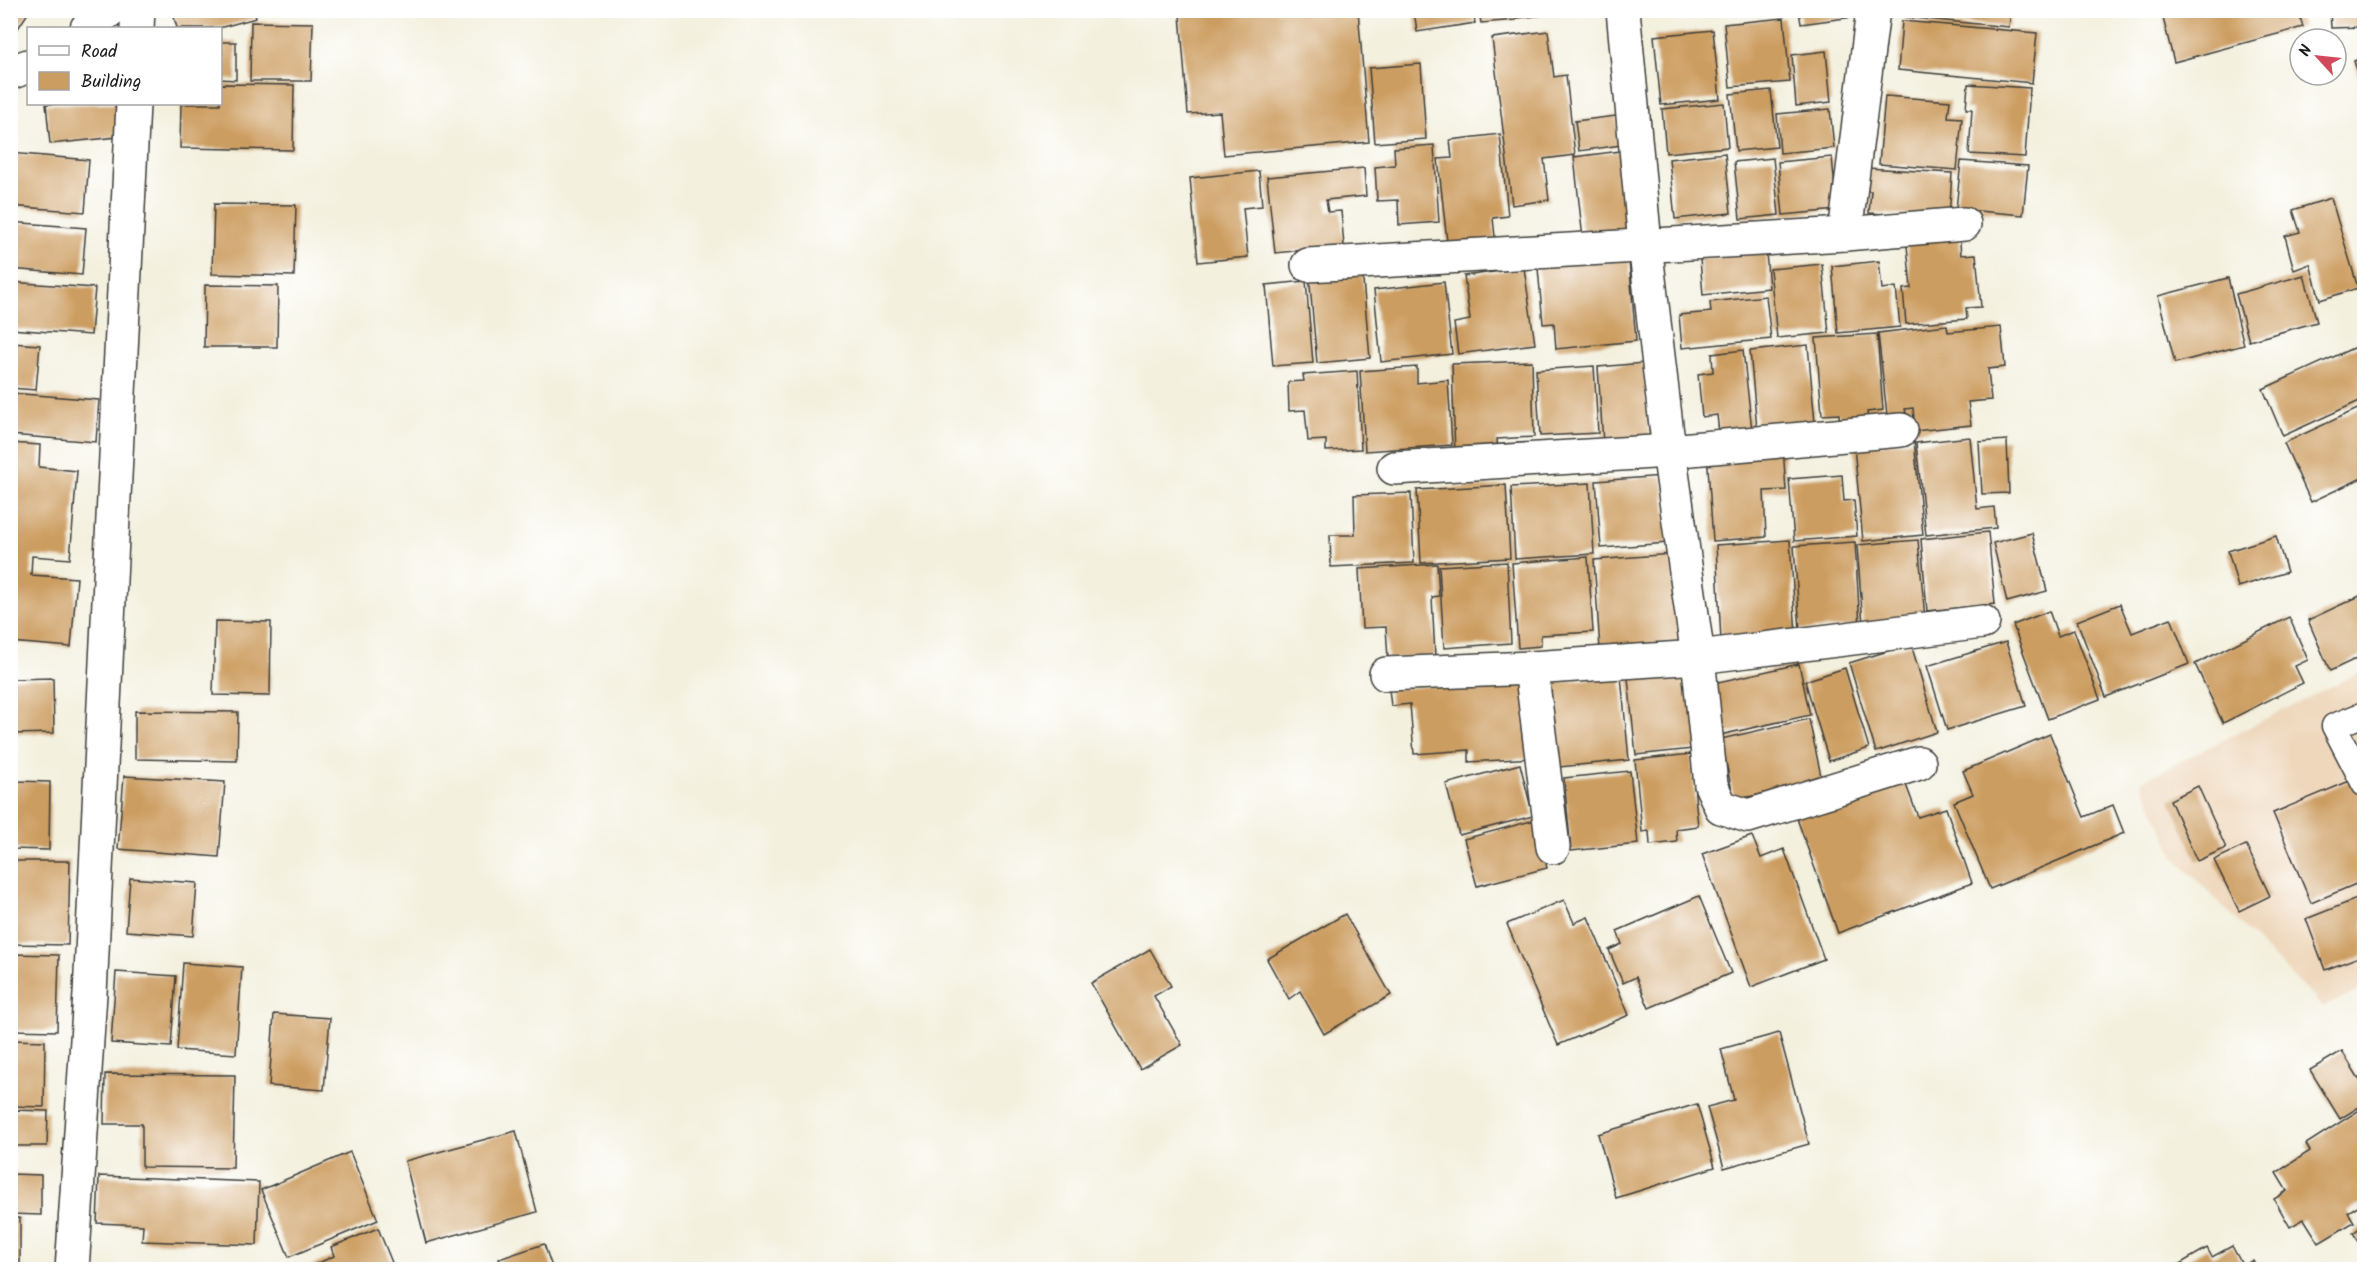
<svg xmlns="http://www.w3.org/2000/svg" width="2375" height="1280" font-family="Kalam,sans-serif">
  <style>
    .built { fill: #eed7bb }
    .building { fill: #cc9d61 }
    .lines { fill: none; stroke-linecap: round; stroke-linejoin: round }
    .service-casing { stroke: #3c3c39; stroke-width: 27 }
    .minor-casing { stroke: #3c3c39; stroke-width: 36 }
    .service { stroke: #fff; stroke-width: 24 }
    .minor { stroke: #fff; stroke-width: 33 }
  </style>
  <rect width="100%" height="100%" fill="#fff"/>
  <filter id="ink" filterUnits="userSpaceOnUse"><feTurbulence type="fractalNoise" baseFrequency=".0167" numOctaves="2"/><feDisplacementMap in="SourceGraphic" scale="12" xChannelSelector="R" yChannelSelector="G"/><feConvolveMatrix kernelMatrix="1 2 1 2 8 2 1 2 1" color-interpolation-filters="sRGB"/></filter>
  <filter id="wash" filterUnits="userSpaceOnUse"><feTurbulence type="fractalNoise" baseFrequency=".008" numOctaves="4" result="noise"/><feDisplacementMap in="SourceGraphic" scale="24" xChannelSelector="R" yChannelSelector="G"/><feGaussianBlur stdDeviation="1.35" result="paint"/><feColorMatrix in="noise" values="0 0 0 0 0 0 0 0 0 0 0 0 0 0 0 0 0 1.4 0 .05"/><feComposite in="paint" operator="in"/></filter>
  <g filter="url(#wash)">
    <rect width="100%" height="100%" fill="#f3f0de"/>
    <polygon class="built" points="2364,670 2364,989 2323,1007 2175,858 2141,781"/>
    <g id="blocks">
      <g class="building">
        <polygon points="10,10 30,10 13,36 10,34"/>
        <polygon points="172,10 254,10 256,18 219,28 177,28"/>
        <polygon points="1240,10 1358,10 1369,142 1224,155 1220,112 1188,114 1180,15"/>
        <polygon points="1414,10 1473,10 1475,23 1417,32"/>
        <polygon points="1479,10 1515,10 1516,20 1481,23"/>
        <polygon points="1517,10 1572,10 1572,12 1518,18"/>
        <polygon points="1799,10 1859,10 1860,16 1801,24"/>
        <polygon points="1906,10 2011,10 2009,27 1905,17"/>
        <polygon points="2161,10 2298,10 2303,27 2174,62"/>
        <polygon points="2330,10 2364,10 2364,27 2331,28"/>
        <polygon points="1784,18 1790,82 1730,87 1724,24"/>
        <polygon points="1902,21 2037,33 2032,83 1898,70"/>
        <polygon points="251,22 313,23 311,81 250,81"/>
        <polygon points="1713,30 1720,99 1661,105 1654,36"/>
        <polygon points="1548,31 1554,77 1566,75 1575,155 1544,159 1549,200 1512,205 1492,38"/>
        <polygon points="220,42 236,42 236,80 220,79"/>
        <polygon points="1826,51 1831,102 1796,106 1792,55"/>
        <polygon points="2364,57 2364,93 2354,61"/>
        <polygon points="1421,64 1426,139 1375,143 1369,68"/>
        <polygon points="220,84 294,85 293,150 180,148 181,104 220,104"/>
        <polygon points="1968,84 2030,88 2025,157 1969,154 1972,109 1966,109"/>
        <polygon points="1771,90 1777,147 1736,151 1730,94"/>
        <polygon points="1885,96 1950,101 1948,117 1962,118 1957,170 1879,164"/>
        <polygon points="1724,103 1728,147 1666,153 1662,109"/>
        <polygon points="46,104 115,104 118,137 50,144"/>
        <polygon points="1830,109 1834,148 1780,153 1777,114"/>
        <polygon points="1616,116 1621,145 1579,151 1575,121"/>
        <polygon points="1500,134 1508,216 1493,218 1496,246 1448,251 1438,159 1452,158 1450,140"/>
        <polygon points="1434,145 1439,222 1399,225 1398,200 1377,201 1375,167 1395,165 1394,148"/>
        <polygon points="1620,151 1629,233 1583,239 1574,157"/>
        <polygon points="10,153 89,160 85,212 10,206"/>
        <polygon points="1725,153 1731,213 1675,219 1669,159"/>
        <polygon points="1832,157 1837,210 1783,215 1778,162"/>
        <polygon points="1773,158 1779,215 1740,219 1734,162"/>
        <polygon points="1961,161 2028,166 2023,215 1956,209"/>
        <polygon points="1364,168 1366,196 1326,200 1328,212 1341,211 1344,246 1275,253 1267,177"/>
        <polygon points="1866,168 1952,173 1949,218 1869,213 1871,191 1865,191"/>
        <polygon points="1259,171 1262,206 1243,208 1248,257 1198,262 1190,178"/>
        <polygon points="2331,198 2358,288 2320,300 2310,264 2294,270 2285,236 2300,232 2293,210"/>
        <polygon points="214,204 296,205 294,276 212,274"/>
        <polygon points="10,222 86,228 82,275 10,269"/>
        <polygon points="1959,230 1961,255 1976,254 1981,307 1966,308 1967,319 1906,324 1903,289 1911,288 1906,235"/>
        <polygon points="1766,252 1769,288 1703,295 1700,259"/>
        <polygon points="1537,257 1629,260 1636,341 1556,349 1554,323 1543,324"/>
        <polygon points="1879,261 1882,289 1896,287 1900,327 1838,333 1832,266"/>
        <polygon points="1822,264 1829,333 1777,338 1770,269"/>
        <polygon points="1524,268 1535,344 1458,354 1454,323 1470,320 1464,276"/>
        <polygon points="1362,269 1370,358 1317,363 1309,274"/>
        <polygon points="2304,275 2317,322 2249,341 2236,294"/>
        <polygon points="2228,278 2244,345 2175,363 2158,296"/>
        <polygon points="1306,281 1313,363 1273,366 1266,285"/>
        <polygon points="10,282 95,288 91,335 10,329"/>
        <polygon points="1444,282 1452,354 1381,362 1374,290"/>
        <polygon points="205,285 278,286 277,347 204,347"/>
        <polygon points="1766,296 1771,339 1682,348 1679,315 1711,312 1710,302"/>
        <polygon points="1947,325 1948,332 2001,327 2005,367 1988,369 1991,400 1968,402 1971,425 1915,431 1913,408 1905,409 1906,413 1887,415 1878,333"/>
        <polygon points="1877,334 1883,410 1867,412 1868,423 1840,425 1839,414 1822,415 1816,338"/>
        <polygon points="10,343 40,345 36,390 10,388"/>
        <polygon points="2364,343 2364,399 2283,436 2263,389"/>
        <polygon points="1808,345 1815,423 1757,429 1750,351"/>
        <polygon points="1743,350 1753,439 1720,442 1717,415 1702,417 1698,374 1713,372 1712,354"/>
        <polygon points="1532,361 1534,437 1497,439 1498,453 1455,455 1452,364"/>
        <polygon points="1644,363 1650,440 1603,443 1598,367"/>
        <polygon points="1594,366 1598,433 1540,436 1536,370"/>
        <polygon points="1417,367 1417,383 1448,380 1452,445 1365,451 1360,371"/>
        <polygon points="1357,371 1361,449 1326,451 1326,440 1308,441 1305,410 1289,411 1288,382 1304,381 1303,375"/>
        <polygon points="10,393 99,400 96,442 10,435"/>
        <polygon points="2364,406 2364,477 2311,502 2284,443"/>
        <polygon points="1970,437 1977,509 1994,507 1996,528 1926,535 1916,443"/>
        <polygon points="1914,440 1923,535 1863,541 1854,447"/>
        <polygon points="2007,440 2009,493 1982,494 1979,442"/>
        <polygon points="10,443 40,445 39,467 77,471 70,559 32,556 31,575 77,578 71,647 10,642"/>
        <polygon points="1783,447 1786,490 1764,491 1766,537 1713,541 1707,452"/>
        <polygon points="1842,475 1844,501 1854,500 1857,536 1794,541 1789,479"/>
        <polygon points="1663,476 1668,543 1601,548 1596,481"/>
        <polygon points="1590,483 1594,554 1515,559 1511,487"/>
        <polygon points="1506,485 1510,558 1421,563 1417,490"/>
        <polygon points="1411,493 1414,563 1331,567 1330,535 1355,535 1354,495"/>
        <polygon points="1988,532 1995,604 1927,611 1921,539"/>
        <polygon points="2032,533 2047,591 2007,602 1993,543"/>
        <polygon points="2276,536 2287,572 2238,587 2228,551"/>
        <polygon points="1790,540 1796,636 1721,641 1716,545"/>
        <polygon points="1918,540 1925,619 1863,624 1857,545"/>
        <polygon points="1855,542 1860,626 1800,630 1794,546"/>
        <polygon points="1672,554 1679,642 1600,649 1594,560"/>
        <polygon points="1588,557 1593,632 1541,635 1541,646 1518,648 1512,563"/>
        <polygon points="1507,562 1511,643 1444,648 1439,566"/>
        <polygon points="1437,564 1439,596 1432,597 1435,656 1388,659 1386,627 1362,628 1359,569"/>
        <polygon points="2364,594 2364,655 2330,671 2308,620"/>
        <polygon points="2120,604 2132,633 2171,618 2189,664 2106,697 2077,621"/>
        <polygon points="2049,611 2058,636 2074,630 2100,699 2048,719 2013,625"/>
        <polygon points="2289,617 2308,660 2295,666 2303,683 2223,723 2195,664"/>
        <polygon points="215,621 271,622 270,696 213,695"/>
        <polygon points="2006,642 2026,706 1947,730 1927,666"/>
        <polygon points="1911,644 1937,732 1876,752 1849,663"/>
        <polygon points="1799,664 1810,715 1720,735 1709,684"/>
        <polygon points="1845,668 1869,748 1829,761 1805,681"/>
        <polygon points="1694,671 1702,748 1636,755 1628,678"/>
        <polygon points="1621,676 1629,760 1549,768 1541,684"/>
        <polygon points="53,678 54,733 10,734 10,679"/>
        <polygon points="1527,679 1533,758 1469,762 1469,750 1414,754 1410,704 1391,706 1389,689"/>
        <polygon points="135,711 238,712 237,761 135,759"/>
        <polygon points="1809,719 1822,781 1734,800 1721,739"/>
        <polygon points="2050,734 2084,817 2113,805 2124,833 1990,889 1954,802 1973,794 1963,771"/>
        <polygon points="10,748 15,748 14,781 50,782 49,850 10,849"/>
        <polygon points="1691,754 1698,826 1676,829 1677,842 1650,845 1649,831 1642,832 1635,760"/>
        <polygon points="1520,764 1533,816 1459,835 1446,784"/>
        <polygon points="1630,771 1638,844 1571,851 1564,778"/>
        <polygon points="1902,774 1918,817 1946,808 1972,883 1838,933 1795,813"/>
        <polygon points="2364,775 2364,874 2361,876 2363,881 2311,903 2273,813"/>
        <polygon points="124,776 225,782 219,857 118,849"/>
        <polygon points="2198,786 2226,848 2197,861 2170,800"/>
        <polygon points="1535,820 1547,868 1477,886 1464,839"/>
        <polygon points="1752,836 1761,858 1784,849 1824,959 1751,987 1702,854"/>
        <polygon points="2246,845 2270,896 2239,911 2214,860"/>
        <polygon points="10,861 70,861 68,945 10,944"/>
        <polygon points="130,878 197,883 193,936 126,931"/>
        <polygon points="1699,896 1731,973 1649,1008 1636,977 1623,983 1609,950 1622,944 1617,931"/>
        <polygon points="2364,896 2364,955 2325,970 2306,919"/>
        <polygon points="1564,900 1574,923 1588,917 1629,1015 1558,1045 1507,924"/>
        <polygon points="1345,914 1391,995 1324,1034 1300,991 1289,999 1267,959"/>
        <polygon points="1150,949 1171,986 1154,996 1182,1045 1140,1069 1091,983"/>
        <polygon points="10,954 59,955 57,1031 10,1030"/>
        <polygon points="183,963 242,967 236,1054 177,1050"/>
        <polygon points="116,972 176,976 171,1047 111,1043"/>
        <polygon points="274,1014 330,1018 324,1090 269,1086"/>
        <polygon points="1779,1033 1809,1144 1724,1168 1707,1107 1734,1100 1721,1049"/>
        <polygon points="10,1040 45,1041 44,1107 10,1106"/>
        <polygon points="2342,1051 2364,1087 2364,1104 2340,1119 2310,1070"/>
        <polygon points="105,1074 235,1075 233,1168 142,1167 142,1124 104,1124"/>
        <polygon points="1697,1104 1715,1167 1616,1198 1598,1134"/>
        <polygon points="2364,1107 2364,1202 2348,1212 2354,1222 2319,1243 2304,1219 2290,1227 2274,1199 2287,1191 2276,1173 2310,1151 2306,1144"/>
        <polygon points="10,1110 48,1111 47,1146 10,1146"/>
        <polygon points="516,1131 537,1212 426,1243 405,1161"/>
        <polygon points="350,1152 378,1220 289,1257 261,1190"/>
        <polygon points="10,1174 41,1175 41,1215 10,1214"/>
        <polygon points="99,1176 259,1182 257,1245 142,1241 143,1225 97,1223"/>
        <rect x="10" y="1218" width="10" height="51"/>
        <polygon points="2364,1225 2364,1249 2353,1233"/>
        <polygon points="378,1228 395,1270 303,1270 334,1256 331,1247"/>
        <polygon points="544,1244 553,1270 503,1270 499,1259"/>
        <polygon points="2232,1246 2243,1266 2253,1260 2258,1270 2169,1270 2207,1248 2212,1257"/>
      </g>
    </g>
  </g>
  <g filter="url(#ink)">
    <use href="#blocks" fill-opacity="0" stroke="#3c3c39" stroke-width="1.5"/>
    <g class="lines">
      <g class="service-casing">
        <polyline id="service" points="2364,714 2334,726 2364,784"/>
      </g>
      <g class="minor-casing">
        <g id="minor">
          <polyline points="1623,10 1645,244 1669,451 1698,657 1711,785 1721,807 1748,816 1919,763"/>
          <polyline points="87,28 110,10"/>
          <polyline points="137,28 138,10"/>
          <polyline points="10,73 28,66"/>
          <polyline points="1845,234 1873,10"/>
          <polyline points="1308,265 1845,234 1964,224"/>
          <polyline points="1394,468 1669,451 1901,430"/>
          <polyline points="1531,668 1553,847"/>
          <polyline points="1386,674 1531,668 1698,657 1983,622"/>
          <polyline points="72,1270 90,994 133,104"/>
        </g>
      </g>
      <use href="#service" class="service"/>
      <use href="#minor" class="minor"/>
    </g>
  </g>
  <rect width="2375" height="1280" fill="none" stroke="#fff" stroke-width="36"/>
  <rect x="27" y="27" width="195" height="78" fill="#ffffff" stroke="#a4a4a4" stroke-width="1.5"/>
  <rect x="39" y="46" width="30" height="9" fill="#ffffff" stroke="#a4a4a4" stroke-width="1.5"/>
  <text x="81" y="57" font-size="18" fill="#1c1c1c">Road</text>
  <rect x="39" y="72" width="30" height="18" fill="#cc9d61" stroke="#a4a4a4" stroke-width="1.5"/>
  <text x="81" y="87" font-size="18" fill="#1c1c1c">Building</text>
  <g transform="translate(2318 57) rotate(297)"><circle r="28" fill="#ffffff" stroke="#a4a4a4" stroke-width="1.5"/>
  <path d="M0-4.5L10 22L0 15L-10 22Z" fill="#d1495b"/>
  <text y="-9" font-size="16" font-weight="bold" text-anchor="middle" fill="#1c1c1c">N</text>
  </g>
</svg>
